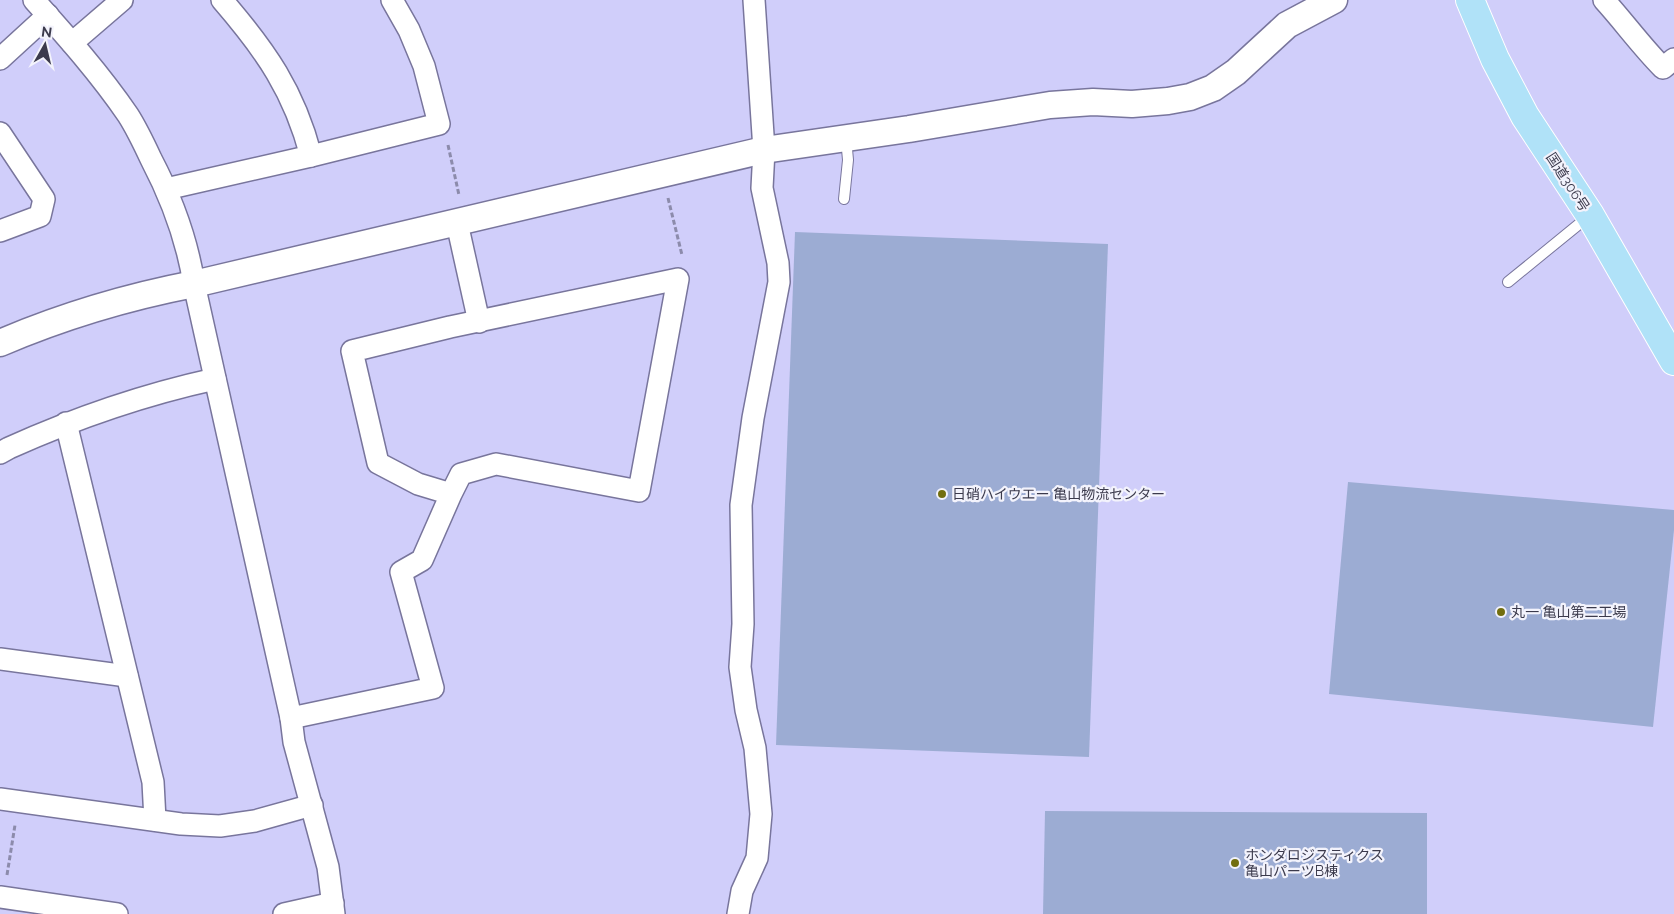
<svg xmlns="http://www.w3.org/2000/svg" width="1674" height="914" font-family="Raleway,'Noto Sans JP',sans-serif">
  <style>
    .building { fill: #9cacd3 }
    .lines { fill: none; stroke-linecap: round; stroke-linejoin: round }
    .service-casing { stroke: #78759c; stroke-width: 12 }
    .minor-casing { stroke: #78759c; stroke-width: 24 }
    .tertiary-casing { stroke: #78759c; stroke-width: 29 }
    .trunk-casing { stroke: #fff; stroke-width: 30 }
    .path { stroke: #8c8bab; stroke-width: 3; stroke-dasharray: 5 2.5; stroke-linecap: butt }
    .service { stroke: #fff; stroke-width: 10 }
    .minor { stroke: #fff; stroke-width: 21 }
    .tertiary { stroke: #fff; stroke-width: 26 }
    .trunk { stroke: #b0e2f8; stroke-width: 28 }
    .poi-dot { fill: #726e0f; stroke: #f3f3fc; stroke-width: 2 }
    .labels { text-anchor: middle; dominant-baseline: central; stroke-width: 4.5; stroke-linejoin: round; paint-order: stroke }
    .street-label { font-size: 14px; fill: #3b3a4c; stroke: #f3f3fc }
    .poi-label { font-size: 14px; fill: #3b3a4c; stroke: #f3f3fc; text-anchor: start }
  </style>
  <rect width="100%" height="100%" fill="#d0cefa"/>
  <g class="building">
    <polygon points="795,232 1108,244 1089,757 776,745"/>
    <polygon points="1348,482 1674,510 1674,530 1653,727 1329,694"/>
    <polygon points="1045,811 1427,813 1427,914 1043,914"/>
  </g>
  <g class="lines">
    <g class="service-casing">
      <g id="service">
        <polyline points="844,199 848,160 846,138"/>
        <polyline points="1508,282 1589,216"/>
      </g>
    </g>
    <g class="minor-casing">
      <g id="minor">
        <path d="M34 0C67 37 100 74 128 115 137 129 144 144 151 159 172 199 187 239 194 284L291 718 294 742 328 867 334 914"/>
        <path d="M222 0C266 51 294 91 311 156"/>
        <path d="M1604 0C1624 22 1642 47 1663 68L1674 59"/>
        <polyline points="72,43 122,0"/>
        <polyline points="0,59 48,15"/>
        <polyline points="0,133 44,199 40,216 0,231"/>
        <polyline points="166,189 311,156 439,124 424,66 409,30 392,0"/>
        <polyline points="457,223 479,322"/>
        <polyline points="66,423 153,782 155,820"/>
        <path d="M0 453 9 448C78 417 142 395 215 379"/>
        <polyline points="0,659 127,676"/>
        <polyline points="291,718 433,688 401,572 422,560 451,494 418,484 378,463 352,351 450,327 678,279 639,491 496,464 461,474 451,494"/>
        <polyline points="0,799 181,824 220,826 255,821 312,805"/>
        <polyline points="0,897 117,914"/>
        <polyline points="284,914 333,903"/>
        <polyline points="738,914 742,891 757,858 761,814 755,748 746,710 740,667 743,624 741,505 753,418 779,282 778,263 762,188 764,150 754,0"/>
      </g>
    </g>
    <g class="tertiary-casing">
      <path id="tertiary" d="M0 343C63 316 127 297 194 284L764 150 909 129 1050 105 1093 102 1132 104 1168 101 1190 97 1213 88 1236 72 1287 25 1334 0"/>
    </g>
    <g class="trunk-casing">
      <polyline id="trunk" points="1470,0 1495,59 1525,116 1590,215 1674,361"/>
    </g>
    <g class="path">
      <polyline points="448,145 459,195"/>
      <polyline points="668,198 682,255"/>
      <polyline points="7,875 15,825"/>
    </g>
    <use href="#service" class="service"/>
    <use href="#minor" class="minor"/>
    <use href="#tertiary" class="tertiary"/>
    <use href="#trunk" class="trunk"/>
  </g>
  <g class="poi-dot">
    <circle cx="942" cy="494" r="5"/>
    <circle cx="1501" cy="612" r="5"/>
    <circle cx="1235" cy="863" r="5"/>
  </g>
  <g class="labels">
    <g class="street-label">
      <text transform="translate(1568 182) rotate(57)">国道306号</text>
    </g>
    <g class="poi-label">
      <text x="952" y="494">日硝ハイウエー 亀山物流センター</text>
      <text x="1511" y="612">丸一 亀山第二工場</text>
      <text x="1245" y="855">ホンダロジスティクス<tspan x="1245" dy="16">亀山パーツB棟</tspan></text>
    </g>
  </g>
  <g transform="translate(45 45) rotate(8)" stroke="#f3f3fc" stroke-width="4" paint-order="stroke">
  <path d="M0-4L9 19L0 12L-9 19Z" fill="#3b3a4c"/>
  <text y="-8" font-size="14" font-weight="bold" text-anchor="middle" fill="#3b3a4c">N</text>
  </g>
</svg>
